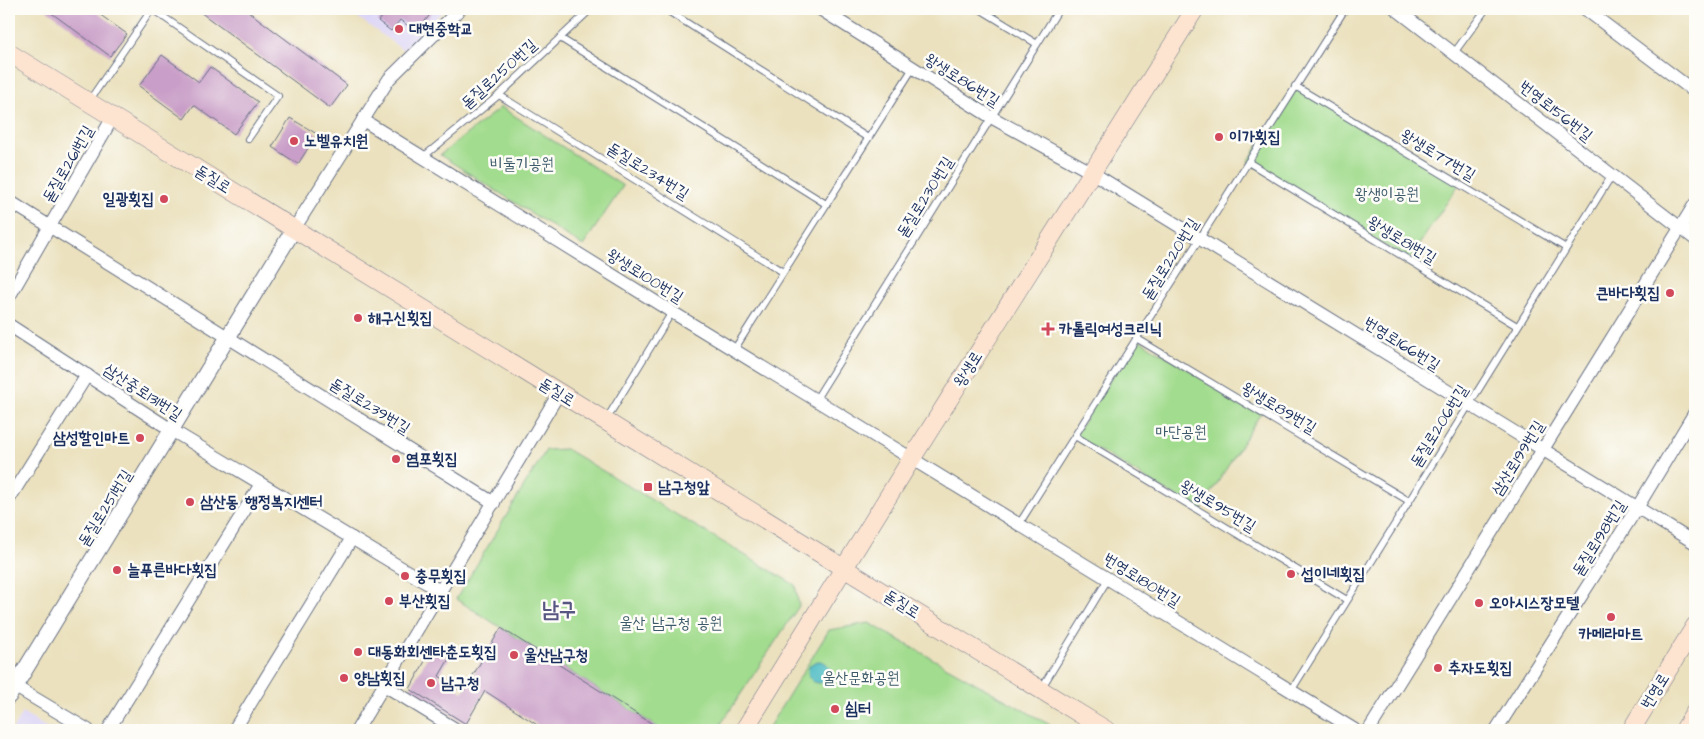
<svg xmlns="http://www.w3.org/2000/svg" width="1704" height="739" font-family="'Architects Daughter','Poor Story',sans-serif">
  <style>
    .built { fill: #ddd5f6 }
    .green { fill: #a2dc8e; stroke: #5e8676 }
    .water { fill: #4fbdc5; stroke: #357692 }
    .building { fill: #c99ec8 }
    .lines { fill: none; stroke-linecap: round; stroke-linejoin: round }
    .service-casing { stroke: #646d80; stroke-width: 8 }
    .minor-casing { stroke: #646d80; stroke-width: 14 }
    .tertiary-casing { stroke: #646d80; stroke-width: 17 }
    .secondary-casing { stroke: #646d80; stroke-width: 19 }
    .service { stroke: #fff; stroke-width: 6 }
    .minor { stroke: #fff; stroke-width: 12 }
    .tertiary { stroke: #fff; stroke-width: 15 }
    .secondary { stroke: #fde4d1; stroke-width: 18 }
    .poi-dot { fill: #d1495b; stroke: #fdfcf7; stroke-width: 2 }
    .labels { text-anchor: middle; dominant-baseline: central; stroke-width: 5; stroke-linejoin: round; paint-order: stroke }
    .poi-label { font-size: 16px; font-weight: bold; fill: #1b2f5e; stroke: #fdfcf7; text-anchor: start }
    .street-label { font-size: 16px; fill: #1b2f5e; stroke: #fdfcf7 }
    .park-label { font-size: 16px; fill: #3d5a6a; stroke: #fdfcf7 }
    .district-label { font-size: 21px; font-weight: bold; fill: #585683; stroke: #fdfcf7 }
  </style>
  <rect width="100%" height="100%" fill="#fdfcf7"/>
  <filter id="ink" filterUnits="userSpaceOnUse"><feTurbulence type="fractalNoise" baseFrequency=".02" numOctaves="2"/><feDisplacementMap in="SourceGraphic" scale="10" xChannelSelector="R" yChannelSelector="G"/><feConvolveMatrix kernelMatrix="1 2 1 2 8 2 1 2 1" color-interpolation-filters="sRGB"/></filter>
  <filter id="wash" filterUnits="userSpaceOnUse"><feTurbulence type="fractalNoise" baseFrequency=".0096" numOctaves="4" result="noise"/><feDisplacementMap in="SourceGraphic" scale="20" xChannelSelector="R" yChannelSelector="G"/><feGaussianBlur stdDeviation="1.12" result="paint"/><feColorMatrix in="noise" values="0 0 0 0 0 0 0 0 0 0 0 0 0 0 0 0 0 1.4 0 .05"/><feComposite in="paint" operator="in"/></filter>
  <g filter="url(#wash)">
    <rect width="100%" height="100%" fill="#ebe1be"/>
    <g class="built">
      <polygon points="346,9 445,9 403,50"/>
      <polygon points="22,713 51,730 12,730"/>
    </g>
    <g class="green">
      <polygon points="1295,86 1459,184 1409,260 1248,162"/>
      <polygon points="501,107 623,186 583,246 440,155"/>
      <polygon points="1136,338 1261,413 1200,511 1075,436"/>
      <polygon points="566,449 795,585 799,606 717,730 662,730 456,599 546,450"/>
      <polygon points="869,623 1059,730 767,730 829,630"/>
    </g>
    <circle class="water" cx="819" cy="672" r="11"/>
    <g id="blocks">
      <g class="building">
        <polygon points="46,9 92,9 127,34 110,56"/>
        <polygon points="196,9 245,9 347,85 330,108"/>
        <polygon points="385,9 434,9 417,32 400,20 391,31 378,21 387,10"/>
        <polygon points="162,55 199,82 210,67 258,102 234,134 194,105 184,119 139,86"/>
        <polygon points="290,118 317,134 298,164 272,147"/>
        <polygon points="501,628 662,730 545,730 485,691 466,724 410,689 432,648 449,659 439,676 463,692"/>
      </g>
    </g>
  </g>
  <g filter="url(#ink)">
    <use href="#blocks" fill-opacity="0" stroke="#646d80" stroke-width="1"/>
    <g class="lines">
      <g class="service-casing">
        <g id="service">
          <polyline points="152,9 278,96 248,139"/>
          <polyline points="665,9 868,138"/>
          <polyline points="980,9 1037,44"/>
          <polyline points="560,38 826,204"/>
          <polyline points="1454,53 1486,9"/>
          <polyline points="1295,86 1566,248"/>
          <polyline points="499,95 783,272"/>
          <polyline points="89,101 152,9"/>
          <polyline points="423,157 499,95 591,9"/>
          <polyline points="1248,162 1517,326"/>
          <polyline points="1136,338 1409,501"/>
          <polyline points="734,350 913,68"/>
          <polyline points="816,399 1059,9"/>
          <polyline points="606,420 672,312"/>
          <polyline points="1075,436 1347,600"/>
          <polyline points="1019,524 1345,9"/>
          <polyline points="1041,689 1108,579"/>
          <polyline points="1291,691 1612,175"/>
        </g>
      </g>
      <g class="minor-casing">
        <g id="minor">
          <polyline points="820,9 991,117 1091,172 1695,543"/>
          <polyline points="1396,9 1695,239"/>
          <polyline points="1585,9 1695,92"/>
          <polyline points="363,120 672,312 1355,730"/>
          <polyline points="9,201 494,503"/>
          <polyline points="294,229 389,79 460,9"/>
          <polyline points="9,297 113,117"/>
          <polyline points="9,325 173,431 440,591"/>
          <polyline points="9,499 87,375"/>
          <polyline points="9,683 88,730"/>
          <polyline points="384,685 457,730"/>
          <polyline points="108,730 261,484"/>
          <polyline points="234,730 352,538"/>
          <polyline points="357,730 559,393"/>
          <polyline points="1369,730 1695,204"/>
          <polyline points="1496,730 1637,508 1695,412"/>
        </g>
      </g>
      <g class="tertiary-casing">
        <polyline id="tertiary" points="9,696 294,229"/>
      </g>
      <g class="secondary-casing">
        <g id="secondary">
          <polyline points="9,53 1106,730"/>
          <polyline points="744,730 912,458 1195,9"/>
          <polyline points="1631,730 1695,626"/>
          <polyline points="1684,730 1695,712"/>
        </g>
      </g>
      <use href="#service" class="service"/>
      <use href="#minor" class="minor"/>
      <use href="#tertiary" class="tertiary"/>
      <use href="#secondary" class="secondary"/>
    </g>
  </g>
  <g class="poi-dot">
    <circle cx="399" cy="29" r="5"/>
    <circle cx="1219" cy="137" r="5"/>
    <circle cx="294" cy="141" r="5"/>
    <circle cx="164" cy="199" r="5"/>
    <circle cx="1670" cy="293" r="5"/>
    <circle cx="358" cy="318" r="5"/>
    <path d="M1045.5 321.5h5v5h5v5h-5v5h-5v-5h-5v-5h5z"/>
    <circle cx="140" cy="438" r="5"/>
    <circle cx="396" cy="459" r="5"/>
    <rect x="643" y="482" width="10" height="10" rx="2.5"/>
    <circle cx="190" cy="502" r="5"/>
    <circle cx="117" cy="570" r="5"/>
    <circle cx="1291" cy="574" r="5"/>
    <circle cx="405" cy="576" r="5"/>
    <circle cx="389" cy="601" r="5"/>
    <circle cx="1479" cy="603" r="5"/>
    <circle cx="1611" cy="617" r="5"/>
    <circle cx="358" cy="652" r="5"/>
    <circle cx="514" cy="655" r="5"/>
    <circle cx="1438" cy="668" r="5"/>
    <circle cx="344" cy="678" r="5"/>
    <circle cx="431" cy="683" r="5"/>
    <circle cx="835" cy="709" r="5"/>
  </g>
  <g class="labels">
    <g class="poi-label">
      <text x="409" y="29">대현중학교</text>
      <text x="1229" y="137">이가횟집</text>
      <text x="304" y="141">노벨유치원</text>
      <text x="154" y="199" text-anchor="end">일광횟집</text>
      <text x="1660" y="293" text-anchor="end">큰바다횟집</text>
      <text x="368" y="318">해구신횟집</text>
      <text x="1059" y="329">카톨릭여성크리닉</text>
      <text x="130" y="438" text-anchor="end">삼성할인마트</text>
      <text x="406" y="459">염포횟집</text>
      <text x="658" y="487">남구청앞</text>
      <text x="200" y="502">삼산동 행정복지센터</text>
      <text x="127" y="570">늘푸른바다횟집</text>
      <text x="1301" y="574">섭이네횟집</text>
      <text x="415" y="576">충무횟집</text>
      <text x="399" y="601">부산횟집</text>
      <text x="1489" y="603">오아시스장모텔</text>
      <text x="1611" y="634" text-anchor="middle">카메라마트</text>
      <text x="368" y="652">대동화회센타춘도횟집</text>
      <text x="524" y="655">울산남구청</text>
      <text x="1448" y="668">추자도횟집</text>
      <text x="354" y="678">양남횟집</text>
      <text x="441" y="683">남구청</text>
      <text x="845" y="709">쉼터</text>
    </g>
    <g class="street-label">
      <text transform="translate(499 74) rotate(-42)">돋질로250번길</text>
      <text transform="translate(962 80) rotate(32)">왕생로86번길</text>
      <text transform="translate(1556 111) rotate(38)">번영로156번길</text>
      <text transform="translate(1438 155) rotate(31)">왕생로77번길</text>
      <text transform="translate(68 164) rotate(-60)">돋질로261번길</text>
      <text transform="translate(648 171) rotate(32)">돋질로234번길</text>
      <text transform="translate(213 179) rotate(32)">돋질로</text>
      <text transform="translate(925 197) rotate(-58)">돋질로230번길</text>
      <text transform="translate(1402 240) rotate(31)">왕생로81번길</text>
      <text transform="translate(1170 259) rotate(-58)">돋질로220번길</text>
      <text transform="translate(645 276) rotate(32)">왕생로100번길</text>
      <text transform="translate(1402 344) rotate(32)">번영로166번길</text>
      <text transform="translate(968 369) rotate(-58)">왕생로</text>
      <text transform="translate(143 392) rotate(33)">삼산중로131번길</text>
      <text transform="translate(557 392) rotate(32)">돋질로</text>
      <text transform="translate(370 406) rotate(32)">돋질로239번길</text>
      <text transform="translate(1279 408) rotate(31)">왕생로89번길</text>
      <text transform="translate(1439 426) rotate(-58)">돋질로206번길</text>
      <text transform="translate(1518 458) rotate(-58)">삼산로199번길</text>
      <text transform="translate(1218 506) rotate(31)">왕생로95번길</text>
      <text transform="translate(105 508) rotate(-58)">돋질로251번길</text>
      <text transform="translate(1599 538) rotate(-58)">돋질로198번길</text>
      <text transform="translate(1142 580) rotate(32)">번영로180번길</text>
      <text transform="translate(902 604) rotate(32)">돋질로</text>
      <text transform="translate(1655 691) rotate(-58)">번영로</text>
    </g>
    <g class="park-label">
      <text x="522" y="164">비둘기공원</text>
      <text x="1387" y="194">왕생이공원</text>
      <text x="1181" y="432">마단공원</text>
      <text x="671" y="623">울산 남구청 공원</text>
      <text x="861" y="678">울산문화공원</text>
    </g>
    <g class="district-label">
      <text x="559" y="609">남구</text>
    </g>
  </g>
  <rect width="1704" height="739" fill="none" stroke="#fdfcf7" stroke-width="30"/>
</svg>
